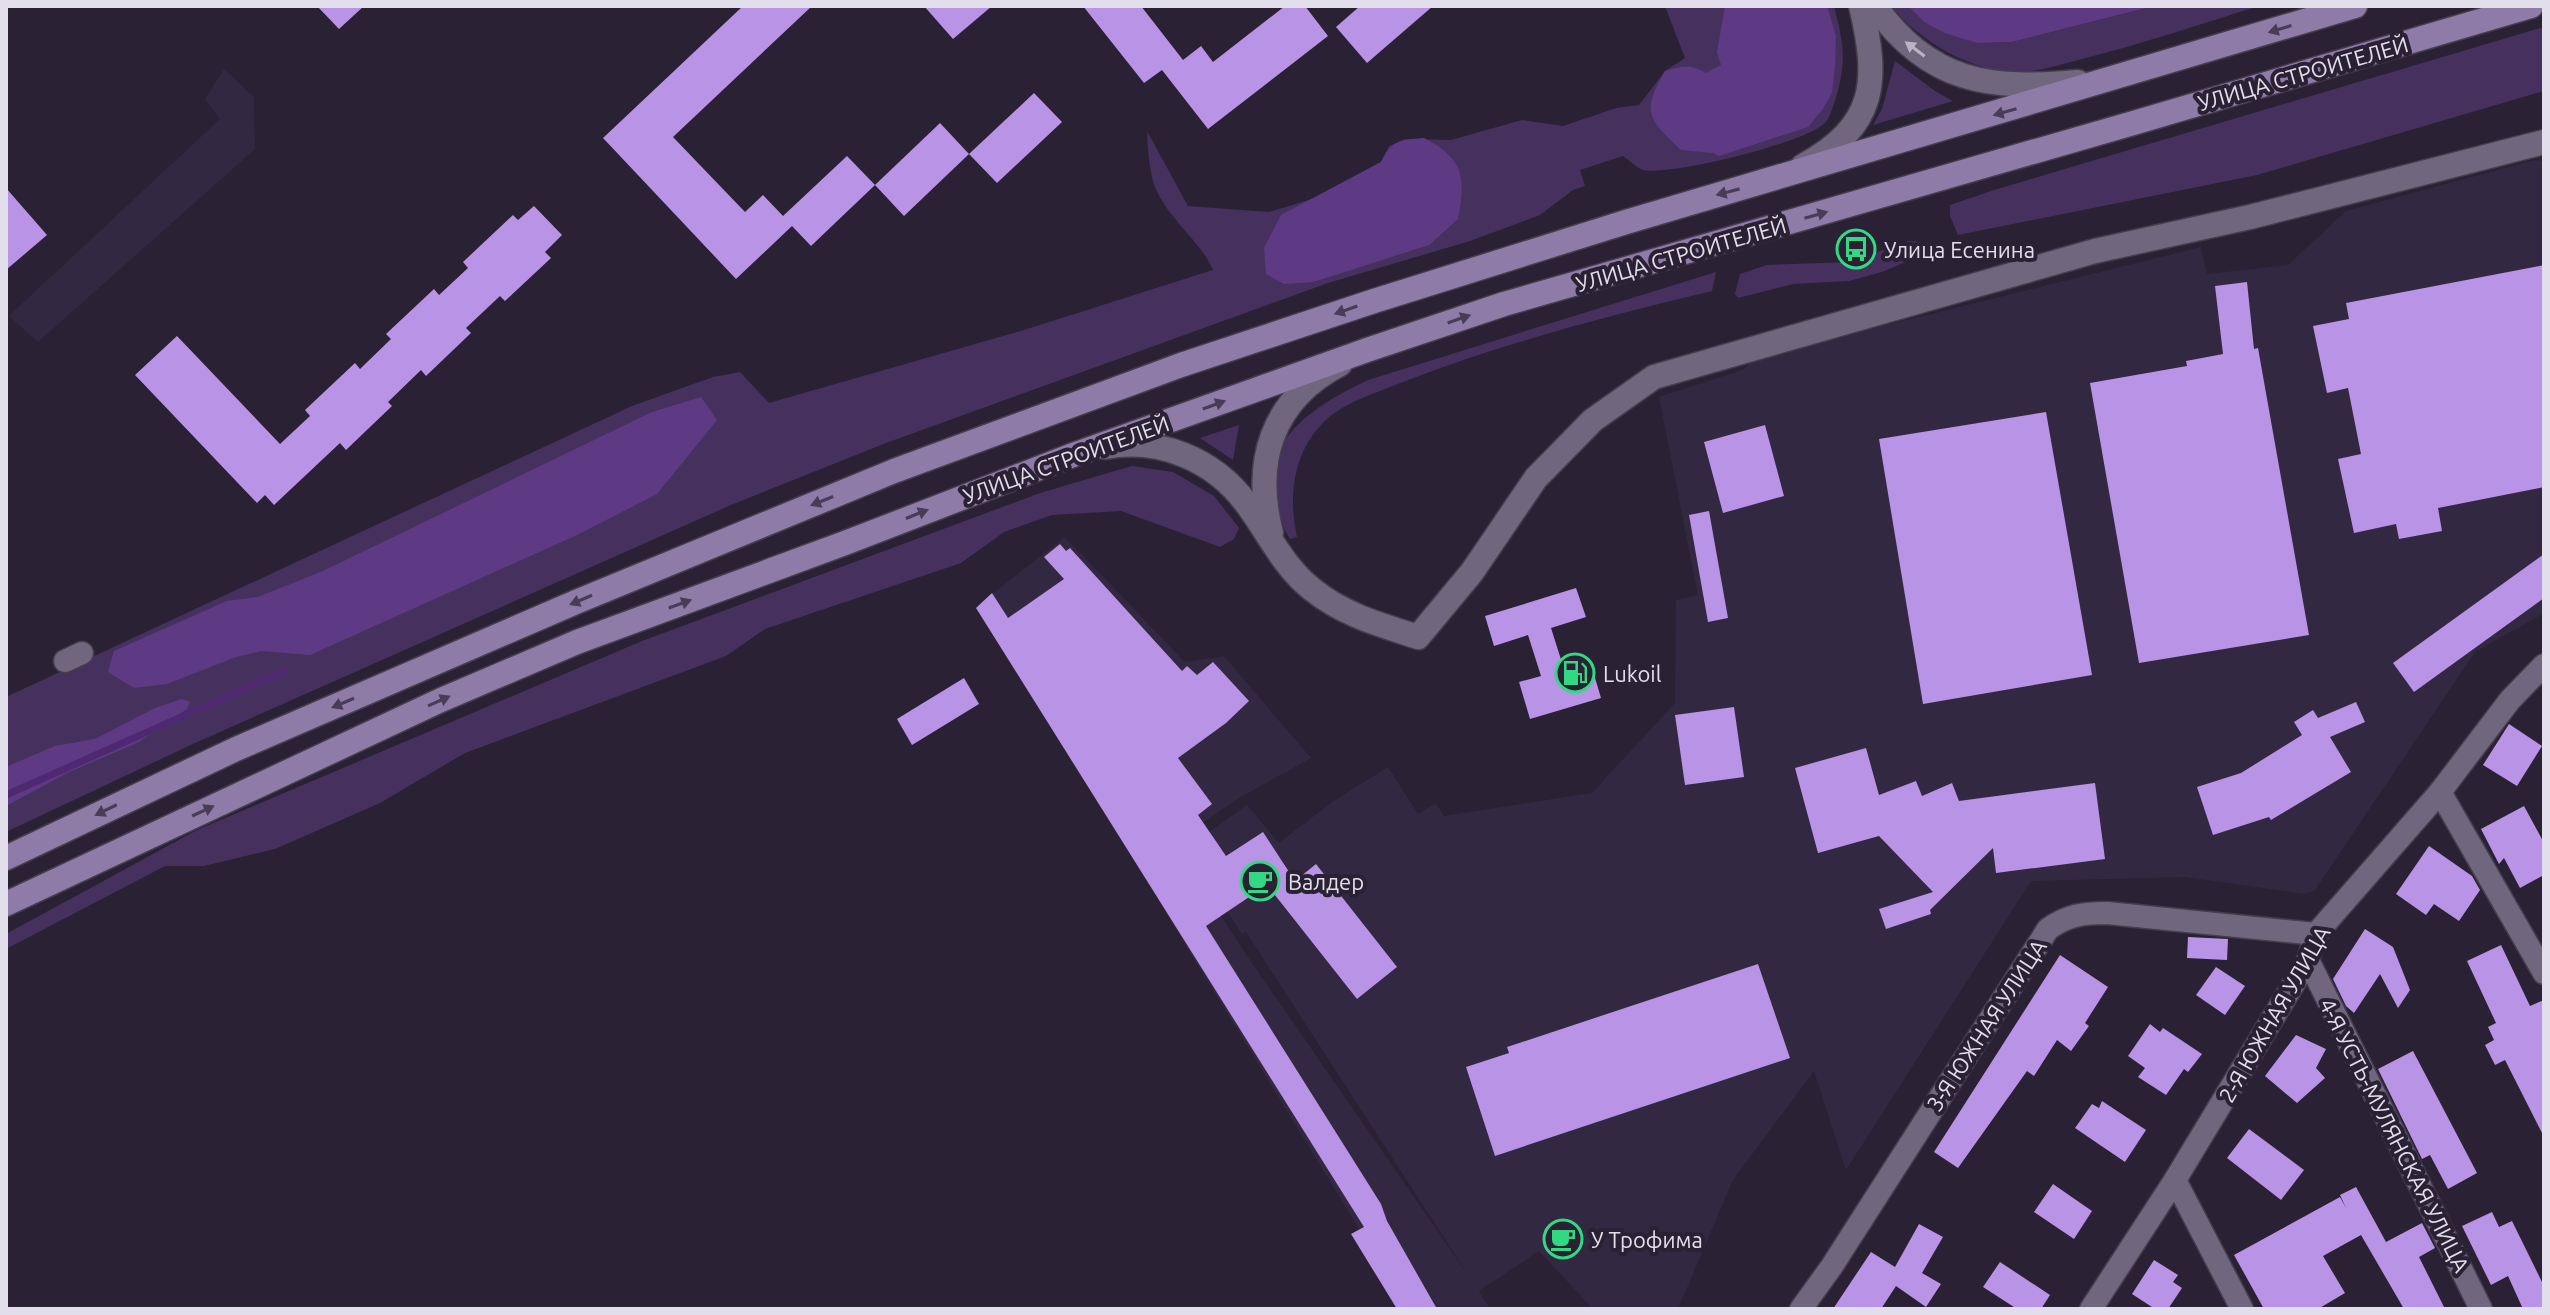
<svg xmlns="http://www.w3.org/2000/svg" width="2550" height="1315" font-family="Ubuntu,sans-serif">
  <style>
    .built { fill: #332841 }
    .green { fill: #46315e }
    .forest { fill: #5f3a84 }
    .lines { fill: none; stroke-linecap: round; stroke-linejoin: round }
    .stream { stroke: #4e2971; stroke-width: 7 }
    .building { fill: #b993e5 }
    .minor-casing { stroke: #443d4d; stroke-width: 25 }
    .tertiary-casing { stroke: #443d4d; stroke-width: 27 }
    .primary-casing { stroke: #443d4d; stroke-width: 27 }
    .minor { stroke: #70667d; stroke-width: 22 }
    .tertiary { stroke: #70667d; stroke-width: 24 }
    .primary { stroke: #8f7ba8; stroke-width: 24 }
    .oneway { fill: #483c57 }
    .oneway2 { fill: #bbb4c4 }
    .labels { text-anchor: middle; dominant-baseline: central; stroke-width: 8; stroke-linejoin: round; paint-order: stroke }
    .street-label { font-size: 22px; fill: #e3deeb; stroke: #2a2134 }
    .poi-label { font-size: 22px; fill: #e3deeb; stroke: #2a2134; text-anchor: start }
  </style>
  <rect width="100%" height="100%" fill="#2a2134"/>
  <g class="built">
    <polygon points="224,69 254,97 255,149 38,342 9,316 220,119 205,99"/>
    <polygon points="2534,160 2544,161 2544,613 2475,652 2315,890 2305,894 2185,877 2031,881 1846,1170 1814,1071 1733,1180 1678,1309 1593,1309 1539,1251 1479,1291 1490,1309 1397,1309 1351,1234 1359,1229 978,605 1065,537 1185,662 1224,656 1311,758 1239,798 1173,843 1252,963 1472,1281 1246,932 1242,934 1185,849 1247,805 1279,843 1332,802 1388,767 1418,814 1436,803 1444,816 1592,793 1675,703 1676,600 1698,595 1659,397 1742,370 1758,357 2201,247 2207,274 2288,265 2346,211"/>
  </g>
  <g class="green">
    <path d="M1665 6H1834C1844 45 1847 62 1835 101 1832 108 1830 118 1825 123 1805 143 1671 176 1643 170 1637 168 1629 160 1623 156L1580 170 1585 186 1573 190 1540 215 1470 241 1328 283 886 443 731 505 195 743 6 832V697L632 406 713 377 740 372 769 403 1024 330 1213 270C1199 239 1168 219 1155 187 1149 171 1148 149 1147 131L1188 206 1269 212 1312 199 1381 162 1389 146 1405 139 1451 140 1522 120 1563 126 1616 108 1639 105 1665 71 1685 58Z"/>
    <path d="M1891 6H1908L1924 22 1977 43 2012 42 2154 6H2260C2200 24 2139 45 2078 60 2056 66 2034 73 2012 72 1966 69 1919 40 1891 6Z"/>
    <polygon points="2544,27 2544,91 2257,175 1958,235 1950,216 1950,205 1994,190"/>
    <polygon points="1895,61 1935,91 1953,101 1873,125 1882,109"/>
    <polygon points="1908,241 1938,243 1946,247 1940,254 1915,258 1882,272 1849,281 1793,284 1738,298 1735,294 1740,274 1767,265 1850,262"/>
    <path d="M1716 272 1712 291C1607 316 1504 343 1403 382 1379 392 1347 401 1327 419 1293 450 1288 495 1297 537L1290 539C1241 457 1298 413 1368 380Z"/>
    <polygon points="1239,425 1233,460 1200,438"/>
    <polygon points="1132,466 1173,472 1214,496 1239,528 1234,539 1220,547 1121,511 1052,515 1004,532 961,563 765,629 726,656 465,753 380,803 275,849 204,866 165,866 6,949 6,934 197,830 642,641 1040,493"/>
  </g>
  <g class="forest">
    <path d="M1725 6H1827L1836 36 1835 66 1832 93 1822 110 1808 127 1719 156 1713 153 1681 150C1648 119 1641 112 1665 71 1682 66 1691 64 1706 73L1721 65 1717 52Z"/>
    <polygon points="1908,6 2154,6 2012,42 1977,43 1945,33 1924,22"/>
    <path d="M1424 138C1464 159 1466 177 1458 219L1429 245 1313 282 1284 284 1266 274 1264 248 1281 215 1381 162C1392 140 1400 140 1424 138Z"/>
    <polygon points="701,397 717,420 657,494 577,535 310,655 261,651 236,657 167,684 134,688 108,672 114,651 227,601 258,597 323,571 652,412"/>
    <polygon points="182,699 190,702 187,709 139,742 69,772 6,806 6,767 55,746 95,739 155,708"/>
  </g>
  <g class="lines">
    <polyline class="stream" points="6,795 284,671"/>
  </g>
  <g class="building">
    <polygon points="317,6 364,6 339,29"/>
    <polygon points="743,6 812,6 673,137 745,212 763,195 783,216 847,156 875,185 811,246 792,226 736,279 603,138"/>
    <polygon points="924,6 992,6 953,39"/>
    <polygon points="1083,6 1141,6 1183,60 1201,46 1213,62 1285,6 1305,6 1328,36 1208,129 1162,70 1144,83"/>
    <polygon points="1360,6 1433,6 1367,63 1336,27"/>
    <polygon points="1034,93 1062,122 997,183 969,154"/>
    <polygon points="940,123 969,154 904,216 875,185"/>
    <polygon points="6,188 47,235 6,270"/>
    <polygon points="534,206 562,235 545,252 551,258 505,301 500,296 466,328 471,333 426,376 421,370 388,402 392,406 346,450 340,443 274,505 265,495 257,503 135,375 177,336 280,444 310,416 305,410 355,363 360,369 391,339 386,334 434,289 439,295 468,268 463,262 513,215 518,220"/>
    <polygon points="2544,265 2544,487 2438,508 2442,531 2399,539 2396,524 2354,533 2338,459 2361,454 2348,388 2327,393 2313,326 2349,319 2346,303"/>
    <polygon points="2247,282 2254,349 2258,348 2309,635 2139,663 2090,383 2187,366 2186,361 2223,354 2215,286"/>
    <polygon points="2046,412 2092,675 1923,704 1879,439"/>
    <polygon points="1765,425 1784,496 1723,513 1704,442"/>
    <polygon points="1709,511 1728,618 1708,622 1689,515"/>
    <polygon points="1060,544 1066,551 1070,548 1182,671 1187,666 1197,675 1213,662 1249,701 1226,723 1178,758 1212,804 1198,815 1226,856 1263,832 1295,881 1316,864 1397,967 1357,999 1267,885 1206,926 1381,1204 1387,1221 1437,1309 1397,1309 1351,1234 1364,1227 976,608 992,593 1008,618 1064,579 1044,557"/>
    <polygon points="2544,554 2544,598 2414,692 2393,663"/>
    <polygon points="1576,588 1586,617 1551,628 1564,669 1590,661 1601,698 1530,719 1519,682 1541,676 1528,635 1494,646 1485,616"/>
    <polygon points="964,678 979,704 912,745 897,719"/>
    <polygon points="2356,702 2365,722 2330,737 2351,772 2271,820 2269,817 2213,835 2197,787 2241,773 2302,735 2294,722 2313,710 2318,718"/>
    <polygon points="1734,707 1744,777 1685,785 1675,715"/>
    <polygon points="2509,724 2542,746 2517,786 2483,765"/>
    <polygon points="1866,748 1879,795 1916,781 1922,796 1952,783 1959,801 2095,783 2105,859 1996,873 1993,848 1930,910 1931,914 1886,929 1879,909 1933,892 1879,836 1818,853 1795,768"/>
    <polygon points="2524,806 2544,843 2544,875 2520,888 2504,858 2499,864 2481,829"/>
    <polygon points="2429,846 2472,876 2480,890 2459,921 2434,904 2426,915 2396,894"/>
    <polygon points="2365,929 2393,947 2410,990 2398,1008 2380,974 2354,1013 2346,1006 2333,979"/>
    <polygon points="2188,937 2228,939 2227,960 2187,958"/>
    <polygon points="2501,945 2530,1006 2544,1000 2544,1137 2505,1060 2495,1065 2485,1045 2494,1040 2488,1027 2496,1023 2467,961"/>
    <polygon points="2060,955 2108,987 2085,1023 2089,1026 2071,1051 2057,1040 2034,1076 2027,1071 1958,1168 1934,1152"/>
    <polygon points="1758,964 1790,1058 1495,1156 1466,1067 1509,1053 1507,1047"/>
    <polygon points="2216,967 2245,986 2225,1015 2196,995"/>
    <polygon points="2150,1024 2160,1032 2163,1028 2202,1054 2188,1072 2184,1069 2166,1095 2138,1077 2145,1068 2128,1056"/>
    <polygon points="2296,1035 2326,1049 2316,1068 2325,1078 2297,1103 2265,1076"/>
    <polygon points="2413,1051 2477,1173 2448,1189 2430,1155 2422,1159 2378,1069"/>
    <polygon points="2102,1101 2146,1130 2125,1162 2075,1128 2092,1104 2099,1108"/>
    <polygon points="2249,1129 2304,1170 2281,1200 2227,1158"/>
    <polygon points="2053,1184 2092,1211 2074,1239 2034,1212"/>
    <polygon points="2356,1187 2386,1242 2422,1223 2435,1248 2419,1257 2445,1309 2404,1309 2361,1235 2323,1256 2345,1293 2318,1309 2264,1309 2234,1255 2340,1197 2346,1208 2340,1195"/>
    <polygon points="2492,1212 2499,1227 2512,1221 2544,1286 2544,1309 2523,1309 2508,1276 2491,1285 2462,1226"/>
    <polygon points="1919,1224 1943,1237 1922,1273 1941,1284 1926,1307 1896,1286 1881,1309 1833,1309 1871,1252 1895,1267"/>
    <polygon points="2154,1260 2178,1275 2173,1282 2182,1288 2168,1309 2155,1309 2132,1294"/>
    <polygon points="2000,1262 2050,1295 2041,1309 2017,1309 1983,1287"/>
  </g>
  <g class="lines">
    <g class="minor-casing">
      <g id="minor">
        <polyline points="65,661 82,653"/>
        <polyline points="2440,792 2544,973"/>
        <polyline points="2308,960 2481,1309"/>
        <polyline points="2175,1180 2242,1309"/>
        <path d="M1801 1309 1832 1266 2048 929C2068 915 2083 913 2107 913L2316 934"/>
        <polyline points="2091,1309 2175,1180 2308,960 2316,934 2440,792 2510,700 2544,665"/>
      </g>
    </g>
    <g class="tertiary-casing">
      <g id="tertiary">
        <path d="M1875 6C1929 83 1991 90 2078 82"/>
        <path d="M1803 166C1877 125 1879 82 1861 6"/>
        <path d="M1105 447C1159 437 1213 459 1246 503 1268 532 1283 567 1313 590 1344 615 1381 625 1418 637L1472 572 1536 478 1593 420 1654 377 2095 251 2250 217 2544 142"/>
        <path d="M1271 533C1253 462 1271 400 1340 364"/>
      </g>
    </g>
    <g class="primary-casing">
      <g id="primary">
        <polyline points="6,858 236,749 576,602 894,471 1181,365 1374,301 1626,222 2355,6"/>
        <polyline points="6,904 441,700 577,642 845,543 1073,455 1367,350 1504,304 2130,124 2531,6"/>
      </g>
    </g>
    <use href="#minor" class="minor"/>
    <use href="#tertiary" class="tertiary"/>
    <use href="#primary" class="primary"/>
  </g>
  <defs><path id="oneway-solid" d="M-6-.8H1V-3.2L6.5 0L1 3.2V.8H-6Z" transform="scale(2)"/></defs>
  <g class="oneway">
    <use href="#oneway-solid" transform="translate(2280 29) rotate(163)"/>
    <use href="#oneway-solid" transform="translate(2005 112) rotate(164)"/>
    <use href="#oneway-solid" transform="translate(1728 192) rotate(165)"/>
    <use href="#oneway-solid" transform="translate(1816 215) rotate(-16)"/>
    <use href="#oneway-solid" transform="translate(1346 310) rotate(161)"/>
    <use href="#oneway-solid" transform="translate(1459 319) rotate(-19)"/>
    <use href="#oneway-solid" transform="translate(1214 405) rotate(-20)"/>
    <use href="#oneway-solid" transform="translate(822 501) rotate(158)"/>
    <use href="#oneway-solid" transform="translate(917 514) rotate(-22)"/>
    <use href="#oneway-solid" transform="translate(581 600) rotate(157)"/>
    <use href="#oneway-solid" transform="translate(680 604) rotate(-20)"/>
    <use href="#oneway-solid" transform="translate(439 701) rotate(-24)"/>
    <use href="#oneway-solid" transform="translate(343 703) rotate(157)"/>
    <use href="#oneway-solid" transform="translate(106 810) rotate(154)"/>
    <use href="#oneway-solid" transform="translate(203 811) rotate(-25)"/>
  </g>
  <use class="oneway2" href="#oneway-solid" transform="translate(1915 49) rotate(-143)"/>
  <defs>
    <g id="bus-ring" transform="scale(2)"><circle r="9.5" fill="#2a2134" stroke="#32d882" stroke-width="1.5"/><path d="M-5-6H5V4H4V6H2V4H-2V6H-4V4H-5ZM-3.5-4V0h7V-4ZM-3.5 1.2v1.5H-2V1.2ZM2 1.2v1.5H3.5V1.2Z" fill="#32d882"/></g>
    <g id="fuel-ring" transform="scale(2)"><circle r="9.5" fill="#2a2134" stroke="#32d882" stroke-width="1.5"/><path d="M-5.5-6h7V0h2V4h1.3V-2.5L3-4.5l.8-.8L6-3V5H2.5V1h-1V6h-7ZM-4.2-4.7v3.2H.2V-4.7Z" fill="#32d882"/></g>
    <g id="cafe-ring" transform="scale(2)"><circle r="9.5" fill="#2a2134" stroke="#32d882" stroke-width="1.5"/><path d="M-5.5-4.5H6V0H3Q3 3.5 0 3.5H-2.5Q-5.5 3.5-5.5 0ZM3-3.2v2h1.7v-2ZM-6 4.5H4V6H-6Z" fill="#32d882"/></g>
  </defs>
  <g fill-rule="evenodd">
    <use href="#bus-ring" x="1856" y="249"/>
    <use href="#fuel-ring" x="1575" y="673"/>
    <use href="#cafe-ring" x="1260" y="881"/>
    <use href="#cafe-ring" x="1563" y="1239"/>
  </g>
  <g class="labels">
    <g class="street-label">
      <text transform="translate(2303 73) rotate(-16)">УЛИЦА СТРОИТЕЛЕЙ</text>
      <text transform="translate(1681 254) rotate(-16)">УЛИЦА СТРОИТЕЛЕЙ</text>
      <text transform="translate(1066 459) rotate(-20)">УЛИЦА СТРОИТЕЛЕЙ</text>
      <text transform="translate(2274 1014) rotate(-60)">2-Я ЮЖНАЯ УЛИЦА</text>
      <text transform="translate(1986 1025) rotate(-57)">3-Я ЮЖНАЯ УЛИЦА</text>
      <text transform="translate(2395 1135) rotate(63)">4-Я УСТЬ-МУЛЯНСКАЯ УЛИЦА</text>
    </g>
    <g class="poi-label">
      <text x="1884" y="249">Улица Есенина</text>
      <text x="1603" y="673">Lukoil</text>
      <text x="1288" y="881">Валдер</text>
      <text x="1591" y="1239">У Трофима</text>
    </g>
  </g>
  <rect width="2550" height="1315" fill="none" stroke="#e3deeb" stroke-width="16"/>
</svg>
